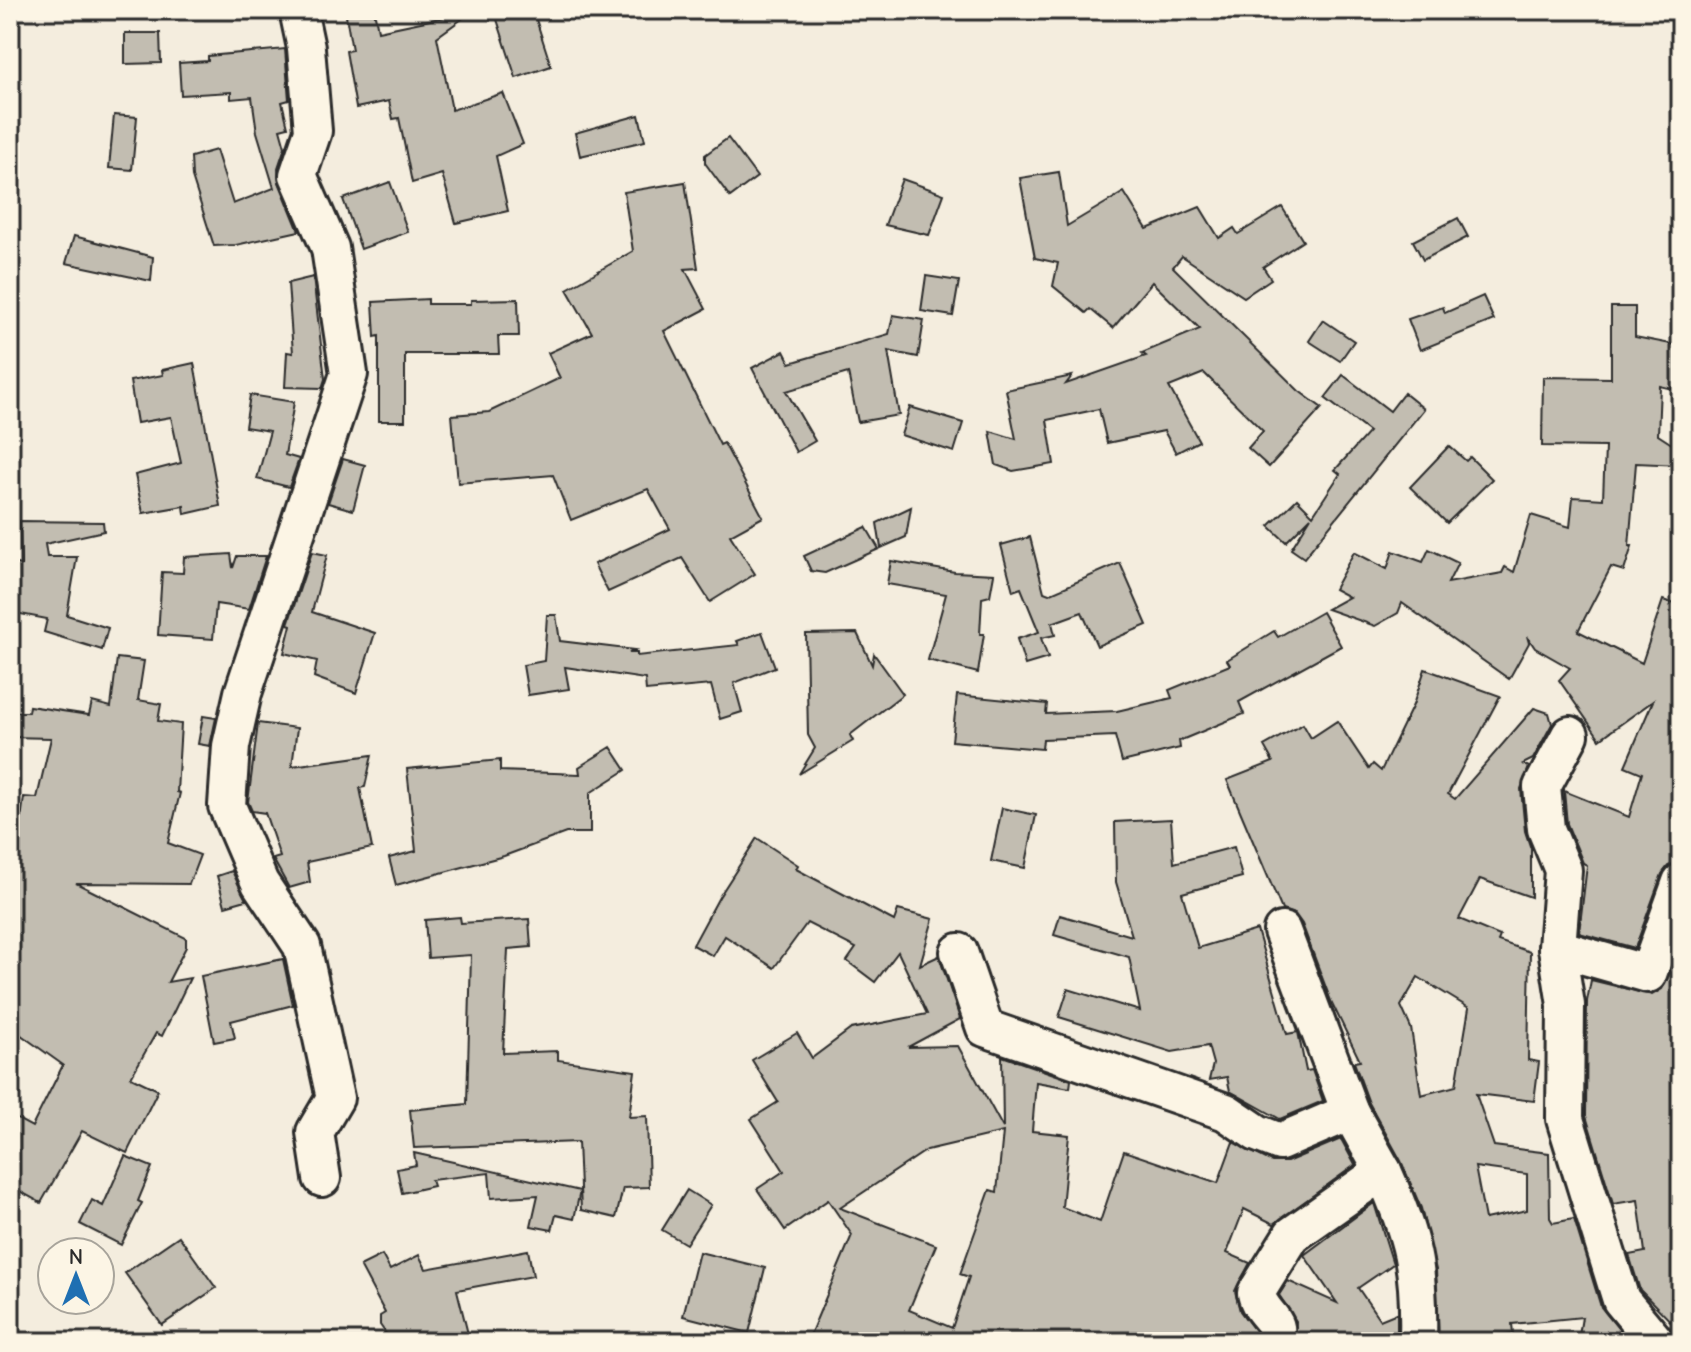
<svg xmlns="http://www.w3.org/2000/svg" width="1691" height="1352" font-family="'Comic Neue',sans-serif">
  <style>
    .building { fill: #c2bdb1; stroke: #2b2b2b; stroke-width: 2; fill-rule: evenodd }
    .lines { fill: none; stroke-linecap: round; stroke-linejoin: round }
    .minor-casing { stroke: #2b2b2b; stroke-width: 42 }
    .minor { stroke: #fcf5e5; stroke-width: 36 }
  </style>
  <rect width="100%" height="100%" fill="#f4edde"/>
  <filter id="ink" filterUnits="userSpaceOnUse"><feTurbulence type="fractalNoise" baseFrequency=".0125" numOctaves="2"/><feDisplacementMap in="SourceGraphic" scale="16" xChannelSelector="R" yChannelSelector="G"/><feConvolveMatrix kernelMatrix="1 2 1 2 8 2 1 2 1" color-interpolation-filters="sRGB"/></filter>
  <g filter="url(#ink)">
    <g class="building">
      <polygon points="345,10 374,10 378,31 473,11 437,37 452,110 503,93 523,144 496,156 508,211 456,223 442,174 412,183 399,118 393,119 389,101 356,108 346,51 352,50"/>
      <polygon points="494,10 533,10 551,66 516,78"/>
      <polygon points="125,33 160,33 161,63 125,64"/>
      <polygon points="285,49 289,100 282,102 288,127 280,129 285,147 278,168 279,182 299,231 236,245 214,246 192,177 191,157 216,150 233,204 274,188 257,132 252,97 231,99 231,92 181,95 179,63 208,61 208,56"/>
      <polygon points="114,115 137,117 132,170 109,168"/>
      <polygon points="639,115 645,141 580,156 575,133"/>
      <polygon points="728,138 757,177 730,197 705,163 705,155"/>
      <polygon points="1059,172 1067,226 1124,192 1147,229 1200,207 1219,238 1234,228 1238,234 1282,207 1303,241 1263,267 1271,279 1244,297 1182,256 1173,267 1299,391 1322,408 1269,467 1248,448 1263,431 1204,373 1169,387 1199,441 1176,453 1164,431 1107,443 1099,409 1047,420 1054,464 1013,471 996,465 990,431 1016,439 1006,390 1072,376 1066,384 1146,356 1142,353 1200,329 1152,282 1113,328 1090,309 1086,313 1053,286 1058,263 1035,258 1020,178"/>
      <polygon points="902,179 944,194 929,235 885,225"/>
      <polygon points="390,182 408,232 361,249 343,199"/>
      <polygon points="685,182 698,268 685,269 706,309 664,331 720,445 724,443 763,517 730,535 755,574 710,602 682,558 608,592 594,564 670,529 648,489 571,520 553,475 458,483 452,415 489,412 560,378 548,353 592,333 567,289 633,251 624,192"/>
      <polygon points="1458,218 1468,237 1423,260 1413,241"/>
      <polygon points="74,236 153,257 151,281 66,263"/>
      <polygon points="926,276 959,281 953,316 921,311"/>
      <polygon points="313,277 325,379 322,388 285,387 287,352 293,353 288,283"/>
      <polygon points="1483,296 1494,320 1420,350 1408,319 1443,307 1445,313"/>
      <polygon points="428,299 428,304 471,304 471,300 518,299 519,336 498,336 499,354 405,354 405,421 379,421 379,336 375,337 373,302"/>
      <polygon points="1611,307 1635,307 1635,337 1681,346 1681,391 1660,386 1658,435 1681,450 1681,465 1636,463 1629,546 1632,546 1624,571 1611,567 1578,631 1642,663 1663,600 1681,606 1681,862 1668,866 1662,874 1635,948 1579,933 1587,865 1583,863 1567,824 1564,791 1629,817 1642,773 1625,766 1653,701 1600,739 1559,680 1570,668 1535,648 1527,636 1529,643 1509,679 1402,603 1398,613 1375,626 1327,609 1349,597 1334,589 1354,552 1387,569 1393,551 1423,562 1429,549 1458,563 1448,583 1502,573 1505,567 1514,572 1531,515 1570,527 1573,497 1603,499 1605,447 1542,446 1543,377 1611,378"/>
      <polygon points="893,315 924,320 918,357 888,351 899,415 858,422 848,373 786,391 815,441 796,452 752,368 784,351 790,363 889,334"/>
      <polygon points="1323,320 1354,341 1340,361 1309,341"/>
      <polygon points="194,363 220,506 185,514 184,506 143,513 135,475 181,463 171,417 137,423 130,381 163,375 162,370"/>
      <polygon points="1343,375 1390,411 1404,393 1424,409 1304,558 1291,549 1311,517 1286,542 1269,526 1297,499 1313,515 1340,474 1335,470 1369,432 1325,398"/>
      <polygon points="250,395 294,402 285,455 299,459 289,487 257,479 270,431 245,427"/>
      <polygon points="910,407 963,423 954,452 901,435"/>
      <polygon points="1449,446 1466,461 1470,457 1492,479 1447,523 1410,487"/>
      <polygon points="343,459 365,465 353,510 328,503"/>
      <polygon points="911,507 906,537 881,548 877,523"/>
      <polygon points="20,521 103,522 104,531 45,544 47,557 77,557 67,615 108,628 102,650 44,632 47,619 10,612 16,564 21,565"/>
      <polygon points="866,527 879,549 825,573 811,571 804,556"/>
      <polygon points="1030,537 1044,592 1049,594 1120,563 1147,625 1097,646 1082,612 1052,623 1055,635 1041,638 1048,658 1025,665 1017,639 1039,632 1021,588 1013,591 1001,545"/>
      <polygon points="312,552 327,555 312,612 375,633 356,693 314,677 317,661 284,653 291,625 288,624"/>
      <polygon points="231,554 233,568 237,556 266,556 249,609 216,604 213,639 158,635 162,572 183,573 184,557"/>
      <polygon points="891,561 955,572 994,574 990,596 982,598 980,634 984,634 978,673 928,660 946,594 887,584"/>
      <polygon points="1322,612 1341,646 1239,702 1244,714 1179,741 1180,748 1122,762 1115,736 1043,739 1042,749 952,741 957,695 1047,704 1046,714 1117,711 1172,698 1169,690 1230,665 1227,660 1274,631 1278,637"/>
      <polygon points="547,615 556,615 560,641 635,650 629,653 637,653 637,656 739,645 737,641 762,632 775,667 734,683 742,712 720,719 711,685 646,691 645,679 565,667 569,689 528,695 523,665 544,661"/>
      <polygon points="857,633 872,665 874,654 903,694 850,735 853,741 799,774 815,748 808,735 806,634"/>
      <polygon points="117,658 144,661 138,700 161,704 158,721 181,724 177,792 180,793 168,843 200,855 189,884 76,883 186,938 186,947 168,982 190,978 162,1036 156,1033 131,1077 158,1090 127,1153 82,1131 41,1203 10,1186 10,1115 32,1127 63,1065 10,1027 10,904 24,797 37,798 51,738 10,737 10,712 28,712 29,706 89,715 92,702 111,707"/>
      <path d="M1425 669 1500 696 1448 794 1455 799 1534 708 1549 713 1552 724 1533 759 1523 764 1529 767 1521 789 1525 831 1531 849V897L1480 879 1459 919 1500 936 1498 941 1530 952 1528 1060 1539 1062 1534 1101 1476 1094 1494 1146 1549 1153 1550 1218 1553 1223 1574 1219 1601 1307 1629 1342H1578L1582 1317 1512 1324 1513 1333 1498 1335 1499 1342H1439L1436 1270 1421 1208 1401 1161 1369 1103 1354 1062 1360 1061 1331 1001 1302 924 1295 914 1282 910 1227 780 1273 762 1264 746 1303 724 1311 738 1337 721 1369 769 1373 764 1381 771 1413 705ZM1418 977 1469 1008 1456 1086 1421 1095 1411 1028 1401 1006ZM1475 1167 1527 1174V1210L1485 1219Z"/>
      <polygon points="203,716 216,718 210,746 198,744"/>
      <polygon points="258,723 297,728 292,766 372,755 365,787 360,788 372,848 307,862 310,882 289,888 273,859 280,857 265,813 252,811 248,802"/>
      <polygon points="611,747 626,770 590,793 590,833 566,833 504,856 396,885 389,858 416,851 407,769 500,760 500,771 580,774 579,767"/>
      <polygon points="1002,808 1036,815 1025,868 991,861"/>
      <polygon points="1171,819 1174,863 1234,847 1242,877 1182,893 1198,948 1257,930 1287,1034 1298,1032 1306,1071 1312,1070 1323,1101 1280,1119 1230,1091 1227,1077 1209,1080 1213,1064 1208,1046 1172,1052 1059,1017 1068,989 1140,1011 1129,957 1054,935 1060,915 1132,936 1116,882 1115,822"/>
      <path d="M757 838 798 865 796 869 894 921 898 910 933 919 920 965 939 956 960 1019 908 1047 958 1046 1003 1128 1002 1056 1071 1080 1070 1088 1036 1082 1032 1131 1069 1135 1062 1207 1100 1222 1124 1151 1218 1183 1233 1142 1272 1162H1287L1341 1139 1355 1165 1274 1224 1244 1209 1227 1253 1250 1263 1235 1291 1240 1311 1255 1331 1253 1342H896L878 1335 876 1342H807L852 1235 828 1200 785 1230 757 1189 784 1171 751 1119 778 1102 752 1060 797 1033 812 1058 851 1029 927 1014 898 952 875 982 847 961 856 948 807 923 774 968 725 936 713 956 693 945 719 897ZM1003 1132 997 1192 990 1190 960 1274 969 1277 952 1328 909 1310 936 1245 840 1208 927 1150Z"/>
      <polygon points="232,871 246,900 225,906 217,876"/>
      <polygon points="460,917 461,923 529,919 531,947 508,949 503,1053 558,1051 558,1060 635,1071 629,1117 647,1116 649,1187 623,1188 616,1218 581,1210 578,1142 414,1148 410,1110 467,1104 471,955 428,958 425,920"/>
      <polygon points="283,959 293,1005 231,1021 235,1038 214,1042 201,976"/>
      <polygon points="1673,968 1681,970 1681,1243 1677,1244 1681,1332 1640,1290 1629,1255 1645,1252 1638,1200 1613,1204 1586,1116 1587,1001 1591,980 1652,995 1662,989"/>
      <polygon points="414,1153 580,1191 574,1219 556,1215 552,1230 531,1226 538,1195 491,1198 489,1173 431,1180 433,1186 402,1193 397,1169 416,1165"/>
      <polygon points="125,1156 152,1167 138,1201 142,1203 121,1245 80,1224 92,1200 103,1206"/>
      <polygon points="687,1190 711,1205 686,1244 662,1230"/>
      <polygon points="1374,1203 1393,1264 1358,1288 1380,1320 1397,1313 1397,1342 1295,1342 1296,1321 1279,1295 1288,1281 1337,1303 1304,1255"/>
      <polygon points="179,1236 216,1288 162,1325 125,1273"/>
      <polygon points="528,1250 533,1276 457,1290 470,1342 392,1342 380,1325 380,1316 385,1313 360,1266 382,1255 390,1270 419,1255 426,1269"/>
      <polygon points="699,1252 765,1268 749,1333 683,1316"/>
    </g>
    <g class="lines">
      <g class="minor-casing">
        <g id="minor">
          <polyline points="298,10 306,48 313,131 298,175 330,248 349,374 243,693 231,746 227,806 260,883 302,946 335,1098 315,1132 322,1178"/>
          <polyline points="1570,735 1542,787 1546,829 1563,870 1557,948 1566,1005 1565,1119 1621,1300 1656,1342"/>
          <polyline points="1282,931 1350,1112 1383,1171"/>
          <polyline points="1557,948 1648,974 1681,882"/>
          <polyline points="959,952 985,1028 1226,1112 1257,1133 1280,1142 1350,1112"/>
          <path d="M1273 1342C1285 1319 1261 1317 1256 1293L1292 1235 1383 1171C1413 1239 1420 1268 1418 1342"/>
        </g>
      </g>
      <use href="#minor" class="minor"/>
    </g>
  </g>
  <rect width="1691" height="1352" fill="none" stroke="#fcf5e5" stroke-width="40"/>
  <rect x="20" y="20" width="1651" height="1312" fill="none" stroke="#2b2b2b" stroke-width="3" filter="url(#ink)"/>
  <g transform="translate(76 1276)"><circle r="38" fill="#fcf5e5" stroke="#a8a49b" stroke-width="2"/>
  <path d="M0-6L14 30L0 20L-14 30Z" fill="#1f6fb2"/>
  <text y="-12" font-size="22" font-weight="bold" text-anchor="middle" fill="#2b2b2b">N</text>
  </g>
</svg>
